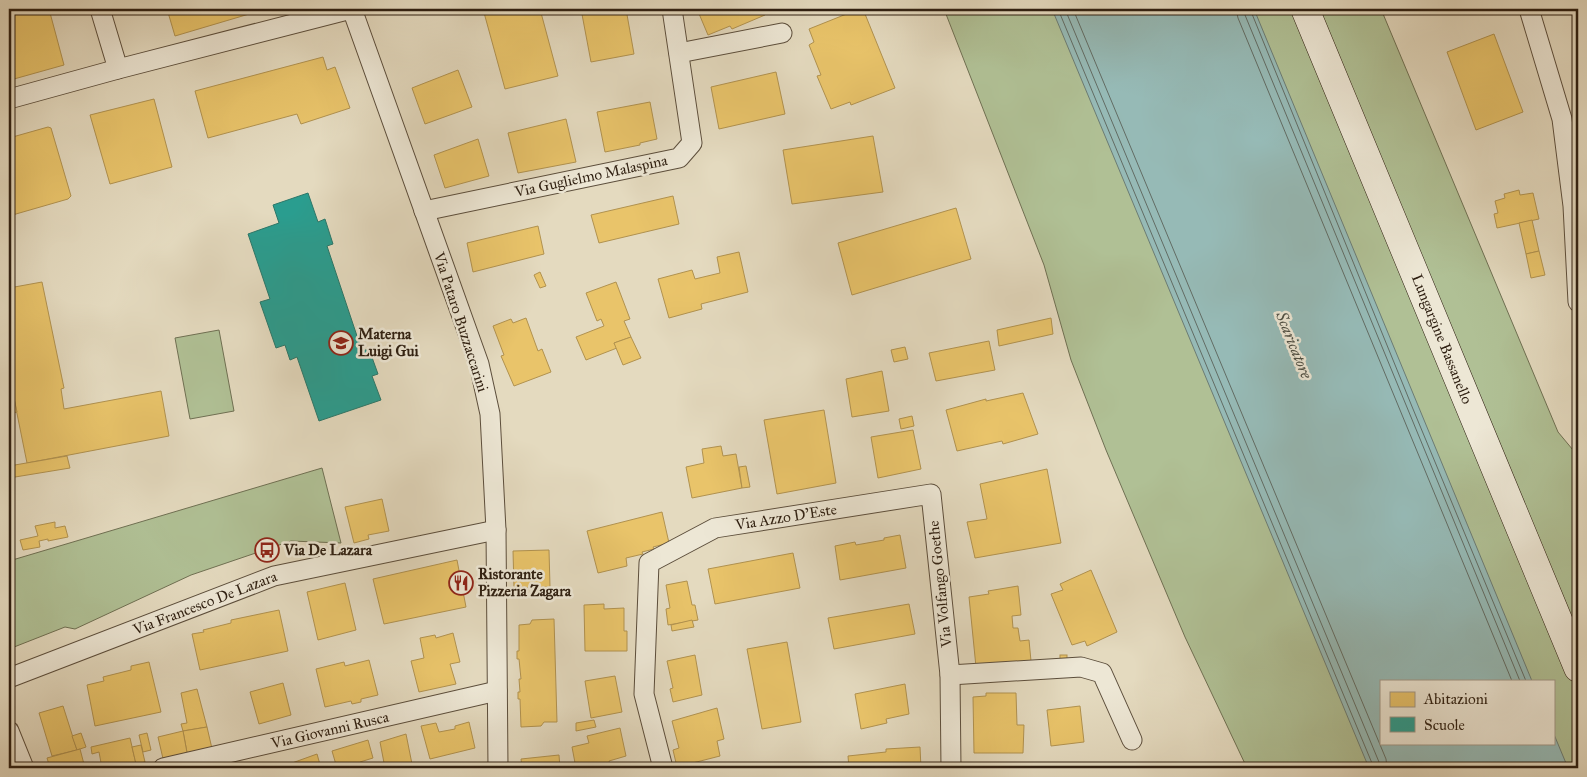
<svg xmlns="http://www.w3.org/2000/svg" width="1587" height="777" font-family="'IM FELL Great Primer',serif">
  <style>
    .green { fill: #b0c095; stroke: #6f7053; fill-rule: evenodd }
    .water { fill: #96bab6; stroke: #6c7c74 }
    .homes { fill: #e9c46a; stroke: #b1924f }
    .schools { fill: #2a9d8f; stroke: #2b7769 }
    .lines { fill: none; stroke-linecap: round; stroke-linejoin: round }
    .shore { stroke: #626c64; stroke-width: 1 }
    .street-casing { stroke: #5c4e3c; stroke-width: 21 }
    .secondary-casing { stroke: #2e1f11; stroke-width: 29 }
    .street { stroke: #ede7d5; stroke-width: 19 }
    .secondary { stroke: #ede7d5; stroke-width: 28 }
    .labels { text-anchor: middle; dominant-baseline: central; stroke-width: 5; stroke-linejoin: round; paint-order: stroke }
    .street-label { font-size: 15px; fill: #2e1f11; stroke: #ede7d5 }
    .poi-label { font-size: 15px; font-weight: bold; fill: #2e1f11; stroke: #ede7d5; text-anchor: start }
    .water-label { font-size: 16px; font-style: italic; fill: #4d4e43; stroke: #ede7d5 }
  </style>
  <rect width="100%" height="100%" fill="#e4dabf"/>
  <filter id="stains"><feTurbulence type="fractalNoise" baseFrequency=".004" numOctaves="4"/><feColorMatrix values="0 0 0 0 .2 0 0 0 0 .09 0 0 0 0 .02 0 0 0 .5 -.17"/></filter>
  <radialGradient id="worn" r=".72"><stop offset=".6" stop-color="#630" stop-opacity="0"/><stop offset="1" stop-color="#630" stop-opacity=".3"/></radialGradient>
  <g class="green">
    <path d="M944 9H1381L1558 432 1578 456V768H1247L1185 637 1106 450 1071 360 1044 265ZM1381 681H1553V743H1381Z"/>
    <polygon points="219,330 234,411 190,419 175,338"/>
    <polygon points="322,468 341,543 291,541 191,575 75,629 65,627 9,649 9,561"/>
  </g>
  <polygon class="water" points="1052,9 1254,9 1532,681 1381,681 1381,743 1553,743 1553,732 1568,768 1369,768"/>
  <g class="homes">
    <polygon points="9,9 49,9 64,65 14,79 9,58"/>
    <polygon points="167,9 266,9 175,36"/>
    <polygon points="483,9 540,9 558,76 505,89"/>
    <polygon points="581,9 626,9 634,54 591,62"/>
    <polygon points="697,9 762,9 765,15 732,29 730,26 708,35"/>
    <polygon points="859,9 863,9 895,88 851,105 850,102 831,109 817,76 821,75 809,45 814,42 809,29"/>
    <polygon points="1494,34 1523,112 1476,130 1447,52"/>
    <polygon points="323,57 327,70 335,67 350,108 301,124 297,114 208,138 195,91"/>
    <polygon points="458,70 472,107 425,124 412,88"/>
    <polygon points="776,72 785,114 719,129 711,87"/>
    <polygon points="154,99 172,167 110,184 90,115"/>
    <polygon points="650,102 657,139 640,143 640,145 605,152 597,112"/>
    <polygon points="566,119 576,162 518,173 508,133"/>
    <polygon points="48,127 51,128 71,196 68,199 9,216 9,138"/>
    <polygon points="873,136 883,192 792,204 783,150"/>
    <polygon points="478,139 489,176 445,188 434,155"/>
    <polygon points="1519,190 1520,195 1533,193 1539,219 1497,228 1494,214 1498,213 1495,201 1505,198 1504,194"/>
    <polygon points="673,196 679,224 599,243 591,215"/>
    <polygon points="956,208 971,259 852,295 838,243"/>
    <polygon points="1532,220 1539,251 1526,254 1519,223"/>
    <polygon points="538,226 544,254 473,272 467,243"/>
    <polygon points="1539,251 1545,275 1531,278 1526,254"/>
    <polygon points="739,252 748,292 701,304 702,309 669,318 658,279 692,270 695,279 720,273 717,257"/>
    <polygon points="540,272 546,286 540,288 534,275"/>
    <polygon points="42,282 64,388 61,389 64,409 161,391 169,436 27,463 9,374 9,288"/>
    <polygon points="616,282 630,319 624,321 631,337 614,343 617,348 586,360 576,337 604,326 601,319 597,321 586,293"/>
    <polygon points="526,318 538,351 542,349 551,372 514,386 501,356 504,355 493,326 511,319 513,323"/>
    <polygon points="1051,318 1053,334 999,346 997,330"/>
    <polygon points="631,337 641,358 623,365 614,343"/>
    <polygon points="989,341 995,370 936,381 929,353"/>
    <polygon points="905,347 908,359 894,362 891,350"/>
    <polygon points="882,371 889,411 852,417 846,379"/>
    <polygon points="1023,393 1038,434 1003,444 1002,441 957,451 946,410 986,399 986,401"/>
    <polygon points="14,398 17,412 9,414 9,399"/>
    <polygon points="824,410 836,483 777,494 764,420"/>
    <polygon points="912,416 914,426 901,429 899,419"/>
    <polygon points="913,430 921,469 878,478 871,437"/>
    <polygon points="721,446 723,456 736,454 742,488 692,498 686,467 704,463 702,449"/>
    <polygon points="67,456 70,468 9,478 9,466"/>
    <polygon points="746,466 750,487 742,488 739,467"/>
    <polygon points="1047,469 1061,543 975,558 967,522 987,519 980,484"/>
    <polygon points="382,499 389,531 368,535 369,539 354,543 345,507"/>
    <polygon points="662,512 669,543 653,547 654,549 642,552 643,554 626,558 627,566 598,573 587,531"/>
    <polygon points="55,522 55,528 65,526 68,537 48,541 48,539 39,541 40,547 23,550 20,540 38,536 35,526"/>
    <polygon points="900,535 906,568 840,580 835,546 855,542 856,545 884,540 884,538"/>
    <polygon points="549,550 550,587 514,588 513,551"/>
    <polygon points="793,553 800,588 715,604 708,569"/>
    <polygon points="457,560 466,607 384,624 373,579"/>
    <polygon points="1091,570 1117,632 1087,646 1085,641 1072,645 1051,594 1063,590 1060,584"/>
    <polygon points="687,581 692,605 695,605 698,620 668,625 666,609 670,608 666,585"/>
    <polygon points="345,583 356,630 318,640 307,592"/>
    <polygon points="1018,586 1021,615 1012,616 1013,628 1018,628 1020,641 1029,640 1031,661 976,667 969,597 989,594 988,591"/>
    <polygon points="604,604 604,609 624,608 624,631 627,631 627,651 585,651 584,605"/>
    <polygon points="909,604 915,634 834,649 828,618"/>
    <polygon points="279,610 288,651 200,670 192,634 204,632 203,630 231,623 231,620"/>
    <polygon points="554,619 557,722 544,722 541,726 521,727 520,699 518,699 518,692 520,692 519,679 521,679 519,659 517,659 517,651 519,651 519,625 530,624 532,620"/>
    <polygon points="692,620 694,627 672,631 671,625"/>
    <polygon points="453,633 460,662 450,664 456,684 419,692 411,661 424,658 420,638 435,635 436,638"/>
    <polygon points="787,642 801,722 762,729 747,649"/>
    <polygon points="695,655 702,695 673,702 670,689 673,688 667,661"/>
    <rect x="1060" y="655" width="7" height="4"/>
    <polygon points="369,660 378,695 361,699 361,702 352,704 351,701 325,707 316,669 344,662 345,666"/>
    <polygon points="149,662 161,712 95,726 87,685 104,681 103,677 131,670 131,666"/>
    <polygon points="615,676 622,712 591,718 585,681"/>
    <polygon points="283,683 291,715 259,724 250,692"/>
    <polygon points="905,684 909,714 886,719 887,723 861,729 855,694"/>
    <polygon points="197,689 207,727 183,731 181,724 187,723 181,693"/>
    <polygon points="986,693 1016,693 1017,725 1024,725 1023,753 974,753 973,697 986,696"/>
    <polygon points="63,706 77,750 52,756 39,713"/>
    <polygon points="1080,706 1084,742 1051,746 1047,710"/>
    <polygon points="717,708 724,739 717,741 720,756 677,767 673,750 679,748 672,721"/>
    <polygon points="594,720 596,727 576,731 576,723"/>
    <polygon points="469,722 475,748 430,759 421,726 436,723 439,732 455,729 455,726"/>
    <polygon points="207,727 213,753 188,758 183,731"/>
    <polygon points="620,728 626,756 609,761 611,768 576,768 572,747 589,743 587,736"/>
    <polygon points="183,731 188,758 164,763 158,737"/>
    <polygon points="81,733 86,747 77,750 72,736"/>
    <polygon points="147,733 151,750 143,752 139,735"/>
    <polygon points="406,734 412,764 385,768 380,742"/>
    <polygon points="130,738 136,764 119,768 102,768 99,752 92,754 91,747"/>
    <polygon points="368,740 373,758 360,762 362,768 337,768 332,751"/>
    <polygon points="141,745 145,762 136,764 132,747"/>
    <polygon points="920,747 921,768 849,768 848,756 886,752 886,749"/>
    <polygon points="80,749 85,768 50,768 47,758"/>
    <polygon points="317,754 321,768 293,768 292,763"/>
    <polygon points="559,755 560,768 522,768 521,759"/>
    <polygon points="280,765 281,768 263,768"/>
  </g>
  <polygon class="schools" points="308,193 318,222 325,219 333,244 327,246 362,351 369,349 378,374 372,376 381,400 319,421 297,357 290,360 285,345 276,348 260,302 270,299 248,234 279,223 273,205"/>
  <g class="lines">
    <g class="shore">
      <polyline points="1058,9 1374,768"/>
      <polyline points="1065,9 1379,762 1380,768"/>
      <polyline points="1073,9 1386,759 1387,768"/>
      <polyline points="1236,9 1238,18 1512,681"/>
      <polyline points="1244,9 1245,15 1520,681"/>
      <polyline points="1250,9 1413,409 1526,681"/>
    </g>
    <g class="street-casing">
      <g id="street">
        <polyline points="100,9 118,69"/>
        <polyline points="352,9 479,364 490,414 496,530 498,768"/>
        <polyline points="1529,9 1562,119 1573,206 1578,302"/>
        <polyline points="679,53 782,33"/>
        <polyline points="9,99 118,69 351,9"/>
        <polyline points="424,211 679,158 692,143 672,9"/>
        <polyline points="950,675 1081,667 1102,673 1132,740"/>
        <polyline points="9,678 274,576 496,530"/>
        <polyline points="9,731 24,768"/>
        <polyline points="163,768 497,691"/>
        <polyline points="663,768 644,694 649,563 715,528 931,494 950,675 951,768"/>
      </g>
    </g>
    <g class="secondary-casing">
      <polyline id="secondary" points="1305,9 1578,668"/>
    </g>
    <use href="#street" class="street"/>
    <use href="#secondary" class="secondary"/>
  </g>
  <defs>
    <g id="school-ring" transform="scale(1.25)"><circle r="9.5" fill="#ede7d5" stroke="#8f2418" stroke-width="1.5"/><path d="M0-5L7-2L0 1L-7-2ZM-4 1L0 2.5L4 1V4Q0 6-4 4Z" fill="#8f2418"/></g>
    <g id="bus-ring" transform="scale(1.25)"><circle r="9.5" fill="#ede7d5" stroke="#8f2418" stroke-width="1.5"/><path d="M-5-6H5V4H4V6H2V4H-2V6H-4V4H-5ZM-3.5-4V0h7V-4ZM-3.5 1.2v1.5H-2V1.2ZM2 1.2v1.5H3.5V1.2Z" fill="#8f2418"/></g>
    <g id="restaurant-ring" transform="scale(1.25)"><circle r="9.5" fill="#ede7d5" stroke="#8f2418" stroke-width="1.5"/><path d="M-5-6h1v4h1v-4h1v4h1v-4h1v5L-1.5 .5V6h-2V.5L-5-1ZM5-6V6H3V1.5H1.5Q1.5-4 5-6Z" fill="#8f2418"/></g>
  </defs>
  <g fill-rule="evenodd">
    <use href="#school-ring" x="341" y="343"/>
    <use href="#bus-ring" x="267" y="550"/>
    <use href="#restaurant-ring" x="461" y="583"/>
  </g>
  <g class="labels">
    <g class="street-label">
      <text transform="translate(591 176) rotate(-12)">Via Guglielmo Malaspina</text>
      <text transform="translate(461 322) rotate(72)">Via Pataro Buzzaccarini</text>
      <text transform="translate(1442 339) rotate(68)">Lungargine Bassanello</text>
      <text transform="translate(786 517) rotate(-9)">Via Azzo D'Este</text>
      <text transform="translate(940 584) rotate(-96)">Via Volfango Goethe</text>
      <text transform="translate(205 603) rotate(-21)">Via Francesco De Lazara</text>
      <text transform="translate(330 730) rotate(-13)">Via Giovanni Rusca</text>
    </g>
    <g class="poi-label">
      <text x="358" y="334">Materna<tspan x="358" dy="17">Luigi Gui</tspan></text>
      <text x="284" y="550">Via De Lazara</text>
      <text x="478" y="574">Ristorante<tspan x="478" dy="17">Pizzeria Zagara</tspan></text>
    </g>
    <g class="water-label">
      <text transform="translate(1294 345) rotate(68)">Scaricatore</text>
    </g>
  </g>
  <rect width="1587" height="777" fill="none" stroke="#e4dabf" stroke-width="30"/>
  <rect x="10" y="10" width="1567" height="757" fill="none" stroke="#2e1f11" stroke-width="2.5"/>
  <rect x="15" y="15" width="1557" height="747" fill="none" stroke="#2e1f11"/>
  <rect x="1380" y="680" width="175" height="65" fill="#ede7d5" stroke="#a19787"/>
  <rect x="1390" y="692" width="25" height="15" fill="#e9c46a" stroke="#a19787"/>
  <text x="1424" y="704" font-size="15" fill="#2e1f11">Abitazioni</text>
  <rect x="1390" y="717" width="25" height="15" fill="#2a9d8f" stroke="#a19787"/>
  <text x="1424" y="730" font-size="15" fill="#2e1f11">Scuole</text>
  <rect width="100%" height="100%" filter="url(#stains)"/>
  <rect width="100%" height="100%" fill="url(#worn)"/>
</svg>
